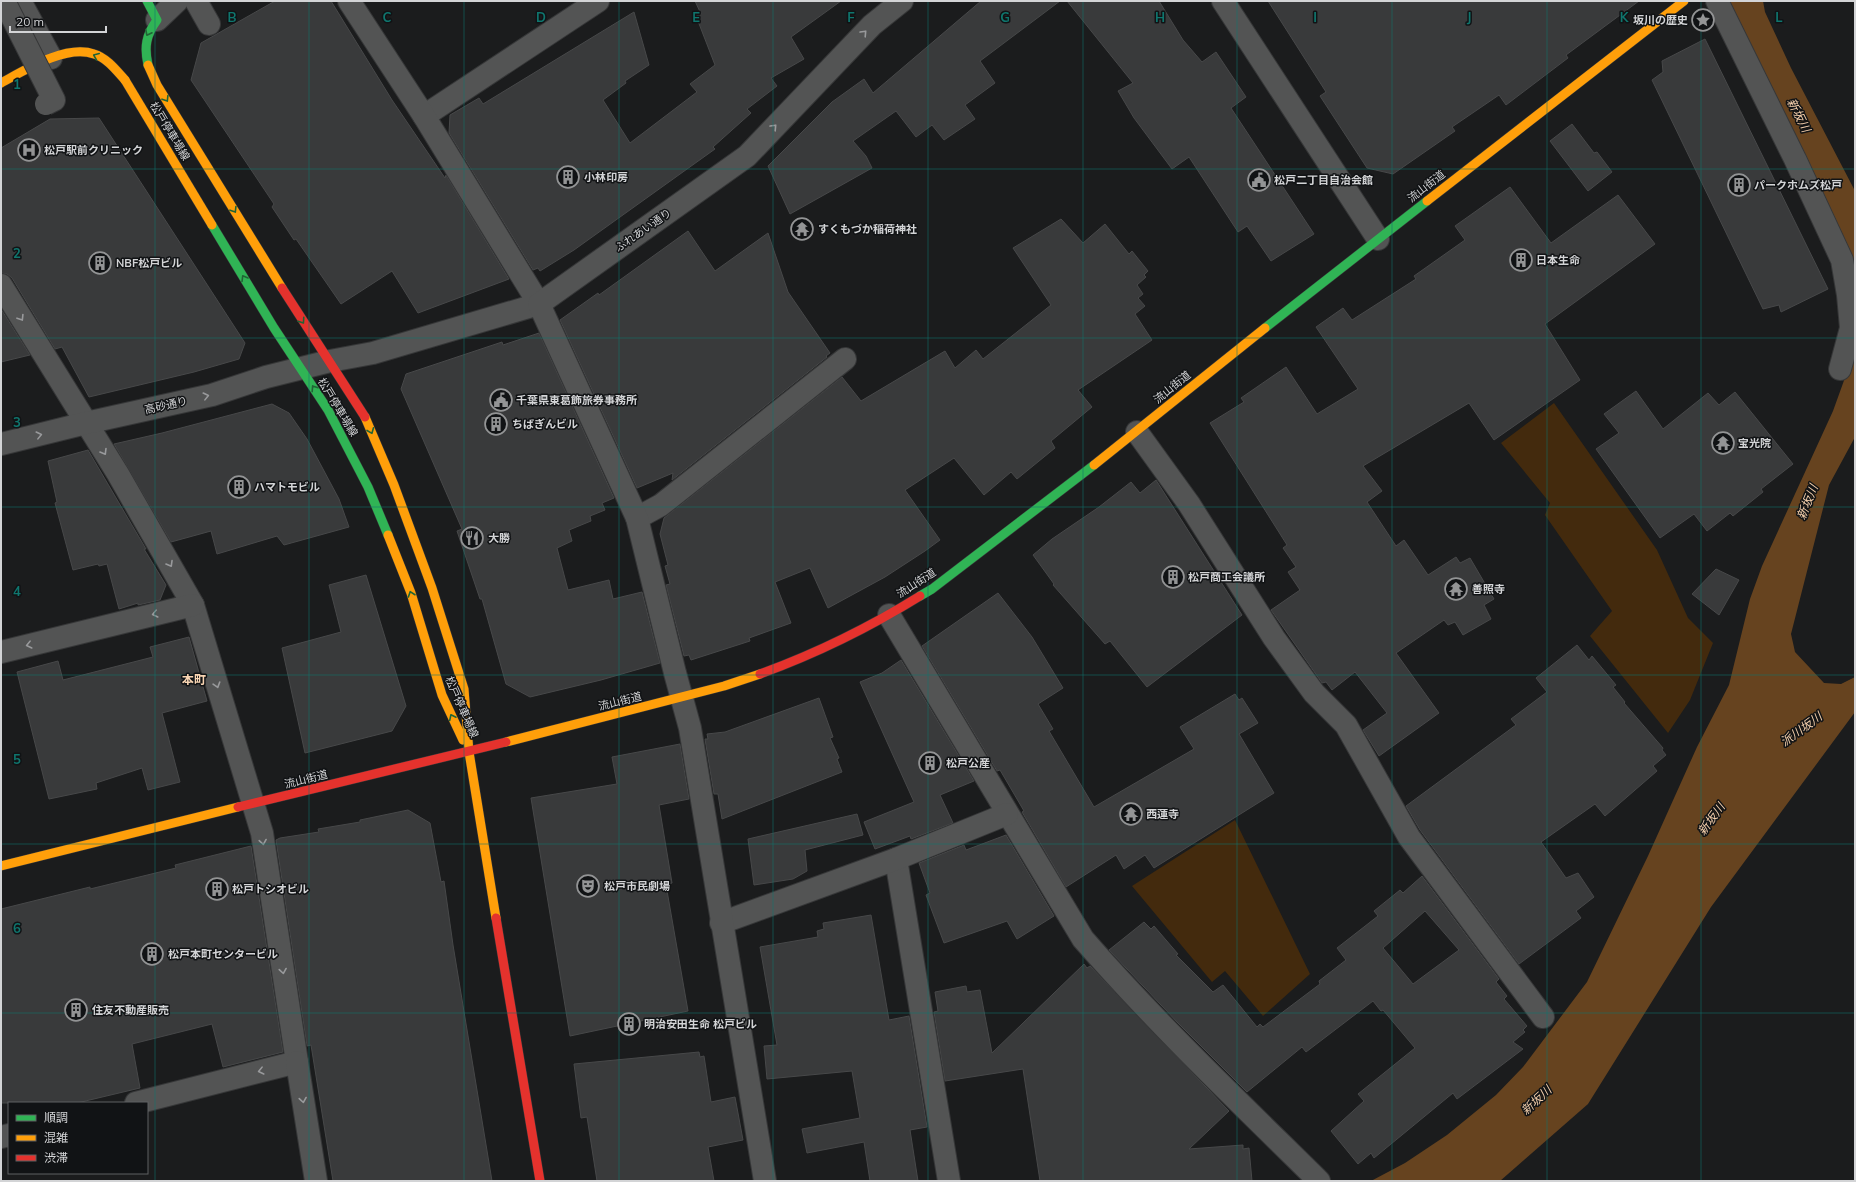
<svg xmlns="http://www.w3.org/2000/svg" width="1856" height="1182" font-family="Mulish,'Noto Sans JP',sans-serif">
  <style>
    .green { fill: #432a0d }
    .water { fill: #66431f }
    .building { fill: #393a3b; stroke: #474849; fill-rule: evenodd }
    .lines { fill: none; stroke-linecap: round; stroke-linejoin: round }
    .street-casing { stroke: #363738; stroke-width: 24 }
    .fast-casing { stroke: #363738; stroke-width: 10 }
    .slow-casing { stroke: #363738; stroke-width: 10 }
    .jam-casing { stroke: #363738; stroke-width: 10 }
    .street { stroke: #535454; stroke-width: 22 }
    .fast { stroke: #30b455; stroke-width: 9 }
    .slow { stroke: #ff9f0a; stroke-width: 9 }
    .jam { stroke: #e5322d; stroke-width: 9 }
    .street-bridge-casing { stroke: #363738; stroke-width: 24; stroke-linecap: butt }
    .street-bridge { stroke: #535454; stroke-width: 22 }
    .oneway { stroke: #206435 }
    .oneway2 { stroke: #999a9c }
    .grid { fill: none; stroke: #0f766e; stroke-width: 1; stroke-opacity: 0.55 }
    .labels { text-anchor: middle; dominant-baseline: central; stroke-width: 3; stroke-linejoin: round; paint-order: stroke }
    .poi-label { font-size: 11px; font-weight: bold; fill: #d3d4d6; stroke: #111315; text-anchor: start }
    .street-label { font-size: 11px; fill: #d3d4d6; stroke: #111315 }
    .water-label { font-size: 12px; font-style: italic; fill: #f3ceab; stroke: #111315 }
    .neighbourhood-label { font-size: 12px; font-weight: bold; fill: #f9d5b3; stroke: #111315 }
    .grid-label { font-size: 13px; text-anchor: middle; font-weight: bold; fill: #0f766e; stroke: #111315; stroke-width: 3; stroke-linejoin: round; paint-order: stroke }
  </style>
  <rect width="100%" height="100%" fill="#1b1c1d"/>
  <g class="green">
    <polygon points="1554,403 1657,550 1688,618 1713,643 1690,700 1668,733 1590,636 1612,611 1545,515 1550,503 1501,443"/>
    <polygon points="1235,820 1310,974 1263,1016 1225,971 1212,982 1132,886"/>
  </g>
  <g class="water">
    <polygon points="1729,1 1763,1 1765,12 1791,68 1855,191 1855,271"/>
    <polygon points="1855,350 1855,437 1829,485 1791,634 1795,652 1824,683 1841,684 1855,677 1855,712 1711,907 1588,1104 1500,1181 1371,1181 1405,1163 1447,1135 1496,1095 1523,1067 1587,982 1648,856 1697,747 1729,685 1750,599 1762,566 1833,411"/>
  </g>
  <g class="building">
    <polygon points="275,1 331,1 392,100 445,178 446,175 509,279 418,313 392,271 341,304 296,239 294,240 272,207 274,204 191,80 201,43"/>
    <polygon points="695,1 841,1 791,37 804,59 771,78 777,86 747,109 751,113 713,147 715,149 574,250 540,271 538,268 533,270 449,133 450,115 479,98 483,104 634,12 649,65 625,81 626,83 603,100 630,143 697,92 690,84 715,65 696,16 701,14"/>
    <polygon points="981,1 1060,1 980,61 995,83 965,105 975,119 944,140 932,125 916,137 896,111 853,141 866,156 872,168 790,214 768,166 832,102 864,79 873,93"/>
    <polygon points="1067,1 1159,1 1183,40 1202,62 1216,52 1246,97 1231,108 1314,234 1271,261 1247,226 1238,232 1189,157 1172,169 1134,118 1118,91 1133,83"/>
    <polygon points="1268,1 1639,1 1566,55 1568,58 1506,105 1499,95 1452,127 1455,131 1393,174 1367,168 1320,96 1326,92"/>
    <polygon points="1705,39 1828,289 1781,312 1779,305 1763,309 1652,80 1663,72 1662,61"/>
    <polygon points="99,118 245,343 239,359 194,372 89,397 62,347 55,349 12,278 7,274 1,273 1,148 50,119"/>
    <polygon points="1572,124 1594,153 1597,152 1612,172 1588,191 1550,141"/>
    <polygon points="1510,187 1551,243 1618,195 1655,244 1545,324 1580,380 1494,440 1469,403 1363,466 1382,491 1367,502 1396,546 1404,540 1428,575 1456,557 1460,563 1470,558 1494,599 1484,605 1491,619 1463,635 1455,622 1448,625 1444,620 1396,653 1439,713 1379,756 1363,730 1387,713 1355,672 1332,690 1326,682 1322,683 1271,610 1300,590 1288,572 1296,567 1283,548 1287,545 1210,423 1244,402 1241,398 1286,367 1317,414 1358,389 1316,327 1343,308 1352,320 1416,279 1414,276 1465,240 1455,226"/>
    <polygon points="1061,219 1083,243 1105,224 1129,254 1132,251 1148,271 1144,275 1146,277 1137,285 1143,294 1138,298 1145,306 1135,314 1152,340 1078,390 1092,407 1051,441 1055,448 1017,479 1011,472 984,495 954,458 905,490 940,540 925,551 885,577 828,608 810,568 775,582 791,623 749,638 750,641 691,660 689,655 684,656 666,585 670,584 665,566 668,565 660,534 664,518 842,377 861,401 945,351 955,368 976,350 983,359 1051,305 1013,248"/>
    <polygon points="688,231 715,271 768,233 788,292 830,353 826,356 827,357 672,480 673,473 637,488 560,320 598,293 599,295"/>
    <polygon points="1,309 30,355 1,362"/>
    <polygon points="539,333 614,498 602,503 605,510 590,516 591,521 569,530 572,541 557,548 568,590 609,580 613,599 642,592 660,663 601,680 530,697 506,684 482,599 480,599 457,531 462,529 401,389 406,374 502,342 503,345"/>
    <polygon points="1636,391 1663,429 1708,393 1719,405 1735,392 1793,464 1761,489 1763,492 1733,516 1730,513 1707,531 1694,514 1660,538 1596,449 1619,433 1604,414"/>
    <polygon points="272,404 289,413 307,439 339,499 349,527 284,545 277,536 217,554 211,531 171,542 114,444 162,433"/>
    <polygon points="88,450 146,549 144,549 166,585 160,600 138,605 138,603 119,609 107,564 99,566 98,564 73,570 55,503 57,502 48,461"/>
    <polygon points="1156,480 1242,615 1147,687 1110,641 1105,644 1053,585 1054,584 1033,555 1052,539 1099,507 1131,482 1140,493"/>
    <polygon points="1716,569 1739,580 1719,615 1692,594"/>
    <polygon points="366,575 406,706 392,731 305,753 282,648 341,632 329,585"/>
    <polygon points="998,593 1032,637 1063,688 1038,704 1053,729 1049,731 1094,807 1194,749 1180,727 1235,694 1239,700 1242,698 1258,723 1239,734 1274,793 1154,868 1145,855 1124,869 1116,855 1066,887 1022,812 1024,811 1000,770 997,771 922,646"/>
    <polygon points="189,637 207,701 162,713 180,782 148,790 142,768 96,783 97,789 49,799 17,672 58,661 63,680 153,657 150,647"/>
    <polygon points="1577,645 1589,660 1592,656 1616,685 1613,687 1625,702 1624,703 1663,748 1662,750 1666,755 1653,766 1657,771 1605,816 1595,804 1541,842 1566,878 1578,873 1594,897 1576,911 1581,918 1519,964 1420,830 1406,806 1516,725 1511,719 1547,692 1536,678"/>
    <polygon points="901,660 974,781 940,795 953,823 911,839 910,836 875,849 864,822 914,802 860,682 882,673"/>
    <polygon points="819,698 833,737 830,738 839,758 837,759 842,772 722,819 718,794 714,794 705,739 708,739 707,734 725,732"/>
    <polygon points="680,744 689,799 659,805 672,883 666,885 688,1011 570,1036 531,798 617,784 612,757"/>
    <polygon points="408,810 430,823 441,882 444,881 453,945 492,1181 333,1181 311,1045 307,1046 276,840 280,838 319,832 318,829 360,822 360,820"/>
    <polygon points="857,814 863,835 805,850 807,871 793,879 754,885 748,839"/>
    <polygon points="1006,835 1054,916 1017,939 1007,921 944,943 926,895 930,893 919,863 964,845 966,850"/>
    <polygon points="251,846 283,1052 223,1067 212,1024 132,1044 140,1088 77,1103 1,1103 1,909 90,887 90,889 176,868 175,865"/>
    <path d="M1422 876 1499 979 1496 982 1507 996 1504 999 1527 1026 1523 1030 1525 1032 1513 1042 1523 1049 1457 1099 1453 1093 1374 1158 1371 1153 1358 1164 1331 1131 1364 1101 1358 1094 1415 1048 1383 1010 1381 1011 1373 1001 1306 1052 1302 1047 1247 1092 1178 1023 1109 950 1144 922 1151 929 1154 926 1178 954 1176 955 1213 992 1223 985 1257 1027 1260 1024 1263 1027 1320 984 1319 981 1346 960 1337 948 1378 916 1374 911 1400 890 1403 893ZM1425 911 1459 950 1413 984 1383 948Z"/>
    <polygon points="871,915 889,1020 909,1016 927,1127 910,1130 918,1181 870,1181 864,1142 807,1153 802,1129 860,1118 852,1071 767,1079 764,1046 777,1045 760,947 818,937 817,931 824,929 823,923"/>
    <polygon points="1084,964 1087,968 1090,966 1229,1111 1189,1149 1243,1145 1243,1149 1249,1148 1252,1181 1040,1181 1023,1069 945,1081 934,1012 938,1011 935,992 966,986 967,992 980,990 992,1053"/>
    <polygon points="699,1052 700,1057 704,1056 711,1102 735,1097 743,1140 708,1147 714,1181 597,1181 587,1117 581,1118 574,1064"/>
  </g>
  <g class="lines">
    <g class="street-casing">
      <g id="street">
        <polyline points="20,1 51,58"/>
        <polyline points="196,1 209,24"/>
        <polyline points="1223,1 1378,239"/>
        <polyline points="1717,1 1795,159 1842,260 1848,295 1851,328 1840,369"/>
        <polyline points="157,20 177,1"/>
        <polyline points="424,116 598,1"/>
        <polyline points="1,285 118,474 193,605 262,833 297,1062 136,1103"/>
        <polyline points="1137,432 1189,504 1274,638 1314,693 1346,725 1409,837 1543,1017"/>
        <polyline points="1,444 86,423 212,395 266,377 330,361 373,353 539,304 424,116 349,1"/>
        <polyline points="637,518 661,505 845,359"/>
        <path d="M889 615 1083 939C1157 1024 1239 1102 1319 1181"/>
        <polyline points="1,652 193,605"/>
        <polyline points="896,859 949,1181"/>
        <polyline points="721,923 896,859 1007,814"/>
        <polyline points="297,1062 316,1181"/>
        <polyline points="1,1137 9,1135"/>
        <polyline points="765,1181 690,728 675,673 637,518 539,304 747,156 872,25 902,1"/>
      </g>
    </g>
    <g class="fast-casing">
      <g id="fast">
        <path d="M147 1 157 20C146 35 144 47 148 65"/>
        <polyline points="212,225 274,328 328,410 368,487 388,535"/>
        <polyline points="1265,328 1427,201"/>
        <polyline points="920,596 932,589 1094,465"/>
      </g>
    </g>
    <g class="slow-casing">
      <g id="slow">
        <polyline points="148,65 157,85 282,288"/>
        <polyline points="125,80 212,225"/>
        <path d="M1 83C25 70 66 44 94 54 107 58 116 70 125 80"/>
        <polyline points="1427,201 1684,1"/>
        <polyline points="365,417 394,485 432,588 464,689 469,752"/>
        <polyline points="1094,465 1265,328"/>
        <polyline points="388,535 411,593 442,695 463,740"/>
        <polyline points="506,742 724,686 760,674"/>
        <polyline points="469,752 496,918"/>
        <polyline points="1,866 238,807"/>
      </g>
    </g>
    <g class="jam-casing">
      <g id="jam">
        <polyline points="282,288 365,417"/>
        <path d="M760 674C815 654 870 627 920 596"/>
        <polyline points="238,807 506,742"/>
        <polyline points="496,918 540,1181"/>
      </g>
    </g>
    <use href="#street" class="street"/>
    <use href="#fast" class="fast"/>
    <use href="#slow" class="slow"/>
    <use href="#jam" class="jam"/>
    <g class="street-bridge-casing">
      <polyline id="street-bridge" points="4,1 54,100 46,104"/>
    </g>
    <use href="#street-bridge" class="street-bridge"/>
  </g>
  <defs><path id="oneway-chevron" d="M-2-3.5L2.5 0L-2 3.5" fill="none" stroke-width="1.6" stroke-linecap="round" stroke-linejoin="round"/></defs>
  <g class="oneway">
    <use href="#oneway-chevron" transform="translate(148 33) rotate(117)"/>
    <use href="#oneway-chevron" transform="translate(96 56) rotate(-157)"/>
    <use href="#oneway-chevron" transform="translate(166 99) rotate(58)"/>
    <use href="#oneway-chevron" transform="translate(234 210) rotate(58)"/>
    <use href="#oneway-chevron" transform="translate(244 278) rotate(-121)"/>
    <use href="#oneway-chevron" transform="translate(302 321) rotate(56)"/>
    <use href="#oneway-chevron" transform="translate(314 388) rotate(-123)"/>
    <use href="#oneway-chevron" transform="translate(371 431) rotate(68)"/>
    <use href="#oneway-chevron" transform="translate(411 594) rotate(-109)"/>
    <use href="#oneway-chevron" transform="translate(452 717) rotate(-116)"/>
  </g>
  <g class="oneway2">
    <use href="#oneway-chevron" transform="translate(864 33) rotate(-47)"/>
    <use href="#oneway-chevron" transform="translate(774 127) rotate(-47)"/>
    <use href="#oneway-chevron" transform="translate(21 318) rotate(58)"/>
    <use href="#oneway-chevron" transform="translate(206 396) rotate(-14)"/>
    <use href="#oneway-chevron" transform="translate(39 435) rotate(-14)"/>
    <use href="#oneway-chevron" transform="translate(104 452) rotate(59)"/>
    <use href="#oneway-chevron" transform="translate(170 564) rotate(60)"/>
    <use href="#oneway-chevron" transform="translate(155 614) rotate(166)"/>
    <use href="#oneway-chevron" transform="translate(29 645) rotate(166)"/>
    <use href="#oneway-chevron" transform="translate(217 685) rotate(73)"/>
    <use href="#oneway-chevron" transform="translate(263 842) rotate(81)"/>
    <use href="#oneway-chevron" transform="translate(283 971) rotate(81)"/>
    <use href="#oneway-chevron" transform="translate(261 1071) rotate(166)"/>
    <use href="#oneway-chevron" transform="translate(303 1100) rotate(81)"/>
  </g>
  <path class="grid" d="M155 1V1181M309 1V1181M464 1V1181M619 1V1181M773 1V1181M928 1V1181M1083 1V1181M1237 1V1181M1392 1V1181M1547 1V1181M1701 1V1181M1 169H1855M1 338H1855M1 507H1855M1 675H1855M1 844H1855M1 1013H1855"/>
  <defs>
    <g id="sight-ring" transform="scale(1.15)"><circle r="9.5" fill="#111315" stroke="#939495" stroke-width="1.5"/><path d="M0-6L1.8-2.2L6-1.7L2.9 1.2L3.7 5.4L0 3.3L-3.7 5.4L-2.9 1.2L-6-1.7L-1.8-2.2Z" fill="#939495"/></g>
    <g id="hospital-ring" transform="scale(1.15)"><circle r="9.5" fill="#111315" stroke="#939495" stroke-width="1.5"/><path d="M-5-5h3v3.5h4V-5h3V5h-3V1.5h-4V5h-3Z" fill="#939495"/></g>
    <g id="building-ring" transform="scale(1.15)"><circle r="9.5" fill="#111315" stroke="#939495" stroke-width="1.5"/><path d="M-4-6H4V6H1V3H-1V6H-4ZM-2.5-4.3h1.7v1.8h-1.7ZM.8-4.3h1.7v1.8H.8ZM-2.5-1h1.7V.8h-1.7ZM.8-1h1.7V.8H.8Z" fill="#939495"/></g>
    <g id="civic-ring" transform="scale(1.15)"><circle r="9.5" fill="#111315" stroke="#939495" stroke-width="1.5"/><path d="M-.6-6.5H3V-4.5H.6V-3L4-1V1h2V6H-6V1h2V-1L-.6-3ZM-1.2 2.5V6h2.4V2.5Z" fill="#939495"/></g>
    <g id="temple-ring" transform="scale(1.15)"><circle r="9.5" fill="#111315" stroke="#939495" stroke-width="1.5"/><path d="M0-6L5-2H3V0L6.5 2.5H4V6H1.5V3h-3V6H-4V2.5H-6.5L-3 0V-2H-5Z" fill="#939495"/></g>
    <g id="restaurant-ring" transform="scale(1.15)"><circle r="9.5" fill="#111315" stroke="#939495" stroke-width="1.5"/><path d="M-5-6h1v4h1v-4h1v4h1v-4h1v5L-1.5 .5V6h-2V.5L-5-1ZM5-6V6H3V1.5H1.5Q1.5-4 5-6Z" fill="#939495"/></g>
    <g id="theatre-ring" transform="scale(1.15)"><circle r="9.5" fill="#111315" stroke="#939495" stroke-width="1.5"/><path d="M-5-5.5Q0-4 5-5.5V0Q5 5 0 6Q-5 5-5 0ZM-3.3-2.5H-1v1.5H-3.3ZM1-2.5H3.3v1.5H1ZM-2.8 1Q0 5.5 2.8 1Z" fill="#939495"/></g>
  </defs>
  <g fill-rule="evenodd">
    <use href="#sight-ring" x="1703" y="20"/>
    <use href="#hospital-ring" x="29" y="150"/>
    <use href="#building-ring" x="568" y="177"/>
    <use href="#civic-ring" x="1259" y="180"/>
    <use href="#building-ring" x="1739" y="185"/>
    <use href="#temple-ring" x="802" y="229"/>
    <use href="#building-ring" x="1521" y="260"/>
    <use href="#building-ring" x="100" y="263"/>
    <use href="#civic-ring" x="501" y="400"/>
    <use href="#building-ring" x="496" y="424"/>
    <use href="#temple-ring" x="1723" y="443"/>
    <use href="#building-ring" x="239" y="487"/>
    <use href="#restaurant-ring" x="472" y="538"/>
    <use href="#building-ring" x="1173" y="577"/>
    <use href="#temple-ring" x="1456" y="589"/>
    <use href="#building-ring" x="930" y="763"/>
    <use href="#temple-ring" x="1131" y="814"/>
    <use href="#theatre-ring" x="588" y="886"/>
    <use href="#building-ring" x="217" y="889"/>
    <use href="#building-ring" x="152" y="954"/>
    <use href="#building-ring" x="76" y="1010"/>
    <use href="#building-ring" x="629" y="1024"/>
  </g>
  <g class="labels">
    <g class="poi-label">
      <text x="1688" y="20" text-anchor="end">坂川の歴史</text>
      <text x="44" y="150">松戸駅前クリニック</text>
      <text x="584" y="177">小林印房</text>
      <text x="1274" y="180">松戸二丁目自治会館</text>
      <text x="1754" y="185">パークホムズ松戸</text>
      <text x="818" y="229">すくもづか稲荷神社</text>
      <text x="1536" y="260">日本生命</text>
      <text x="116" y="263">NBF松戸ビル</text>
      <text x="516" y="400">千葉県東葛飾旅券事務所</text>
      <text x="512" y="424">ちばぎんビル</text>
      <text x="1738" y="443">宝光院</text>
      <text x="254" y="487">ハマトモビル</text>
      <text x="488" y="538">大勝</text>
      <text x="1188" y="577">松戸商工会議所</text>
      <text x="1472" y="589">善照寺</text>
      <text x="946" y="763">松戸公産</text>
      <text x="1146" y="814">西蓮寺</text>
      <text x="604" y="886">松戸市民劇場</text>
      <text x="232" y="889">松戸トシオビル</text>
      <text x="168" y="954">松戸本町センタービル</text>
      <text x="92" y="1010">住友不動産販売</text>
      <text x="644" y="1024">明治安田生命 松戸ビル</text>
    </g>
    <g class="street-label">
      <text transform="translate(170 131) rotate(59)">松戸停車場線</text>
      <text transform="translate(1426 186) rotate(-38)">流山街道</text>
      <text transform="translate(643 230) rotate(-35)">ふれあい通り</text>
      <text transform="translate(1172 387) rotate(-39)">流山街道</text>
      <text transform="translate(166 405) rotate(-13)">高砂通り</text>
      <text transform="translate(338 407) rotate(59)">松戸停車場線</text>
      <text transform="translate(916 583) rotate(-33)">流山街道</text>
      <text transform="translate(620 701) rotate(-14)">流山街道</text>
      <text transform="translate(462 707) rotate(66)">松戸停車場線</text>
      <text transform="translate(306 779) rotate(-14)">流山街道</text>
    </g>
    <g class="water-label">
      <text transform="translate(1799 115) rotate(63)">新坂川</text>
      <text transform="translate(1807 502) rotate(-68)">新坂川</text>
      <text transform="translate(1801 729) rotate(-36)">派川坂川</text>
      <text transform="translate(1711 819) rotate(-54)">新坂川</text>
      <text transform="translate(1536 1100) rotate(-43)">新坂川</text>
    </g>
    <g class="neighbourhood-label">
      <text x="194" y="679">本町</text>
    </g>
  </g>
  <g class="grid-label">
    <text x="232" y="22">B</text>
    <text x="387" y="22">C</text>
    <text x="541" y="22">D</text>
    <text x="696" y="22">E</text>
    <text x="851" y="22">F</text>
    <text x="1005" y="22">G</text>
    <text x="1160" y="22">H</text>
    <text x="1315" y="22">I</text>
    <text x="1469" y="22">J</text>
    <text x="1624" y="22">K</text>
    <text x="1779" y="22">L</text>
    <text x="17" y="89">1</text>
    <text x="17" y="258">2</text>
    <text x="17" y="427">3</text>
    <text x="17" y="596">4</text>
    <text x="17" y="764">5</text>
    <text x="17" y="933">6</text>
  </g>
  <rect width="1856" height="1182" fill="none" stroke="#d3d4d6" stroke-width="4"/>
  <rect x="8" y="1102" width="140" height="72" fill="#111315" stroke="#5f6062"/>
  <rect x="16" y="1115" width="20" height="6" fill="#30b455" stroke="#5f6062"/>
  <text x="44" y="1122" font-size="12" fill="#d3d4d6">順調</text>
  <rect x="16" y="1135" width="20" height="6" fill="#ff9f0a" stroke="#5f6062"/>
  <text x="44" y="1142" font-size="12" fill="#d3d4d6">混雑</text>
  <rect x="16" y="1155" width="20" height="6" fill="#e5322d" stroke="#5f6062"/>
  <text x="44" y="1162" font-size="12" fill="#d3d4d6">渋滞</text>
  <path d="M10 26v6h96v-6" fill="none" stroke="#d3d4d6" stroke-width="2"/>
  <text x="16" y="26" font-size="12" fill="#d3d4d6" stroke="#111315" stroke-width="3" paint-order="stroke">20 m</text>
</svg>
